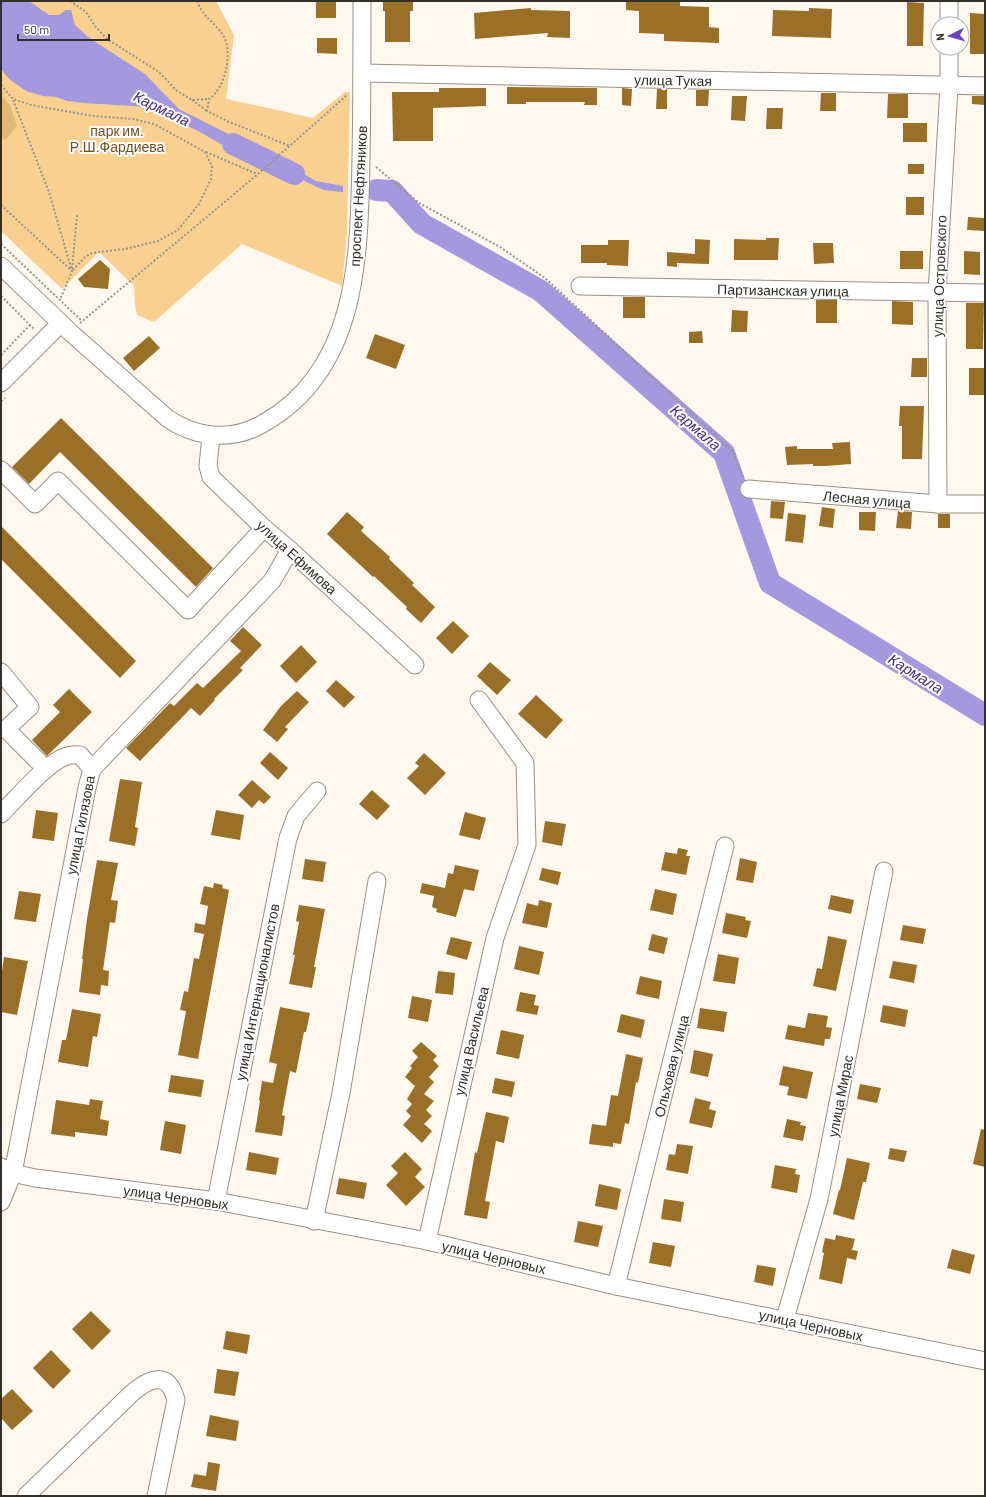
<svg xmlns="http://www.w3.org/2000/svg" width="986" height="1497" font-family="Barlow,sans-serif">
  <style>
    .green { fill: #fad090 }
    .forest { fill: #e5b872 }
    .water { fill: #a498de }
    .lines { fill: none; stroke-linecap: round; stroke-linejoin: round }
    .river { stroke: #a498de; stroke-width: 22 }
    .building { fill: #9a7028 }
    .minor-casing { stroke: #9a9183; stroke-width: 19 }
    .path { stroke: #99948d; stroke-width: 2; stroke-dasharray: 2 2; stroke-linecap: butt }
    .minor { stroke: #fff; stroke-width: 17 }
    .labels { text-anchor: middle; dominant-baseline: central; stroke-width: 4; stroke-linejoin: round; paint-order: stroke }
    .street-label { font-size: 14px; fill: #332f2a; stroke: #fff }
    .park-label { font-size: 14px; fill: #70521e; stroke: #fff }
    .water-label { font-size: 15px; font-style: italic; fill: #463082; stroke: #fff }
  </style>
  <rect width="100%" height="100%" fill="#fef8ef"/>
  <polygon class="green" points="1,1 216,1 234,35 226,99 313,118 345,92 350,92 347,235 342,286 242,244 154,322 137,315 135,304 134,286 99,252 62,289 1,231"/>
  <polygon class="forest" points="1,95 10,105 17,126 6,139 1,140"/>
  <polygon class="water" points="1,1 29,1 49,15 59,15 66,10 71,10 75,25 88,37 145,74 179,109 274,157 316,181 343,186 343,192 323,190 269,164 264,155 254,158 235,149 226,147 200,132 149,107 83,103 67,101 56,97 43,96 26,91 9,79 1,69"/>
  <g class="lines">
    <g class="river">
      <polyline points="233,144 294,174"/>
      <polyline points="376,190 392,191 422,224 541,291 724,453 770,583 985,715"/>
    </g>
  </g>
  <g class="building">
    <polygon points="383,1 413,1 413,11 410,11 410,42 385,42 385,11 383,11"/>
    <polygon points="626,1 680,1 680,6 709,7 709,27 719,28 719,43 664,41 664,34 639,33 639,11 626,10"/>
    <rect x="316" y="2" width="20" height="16"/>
    <polygon points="907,2 924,3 923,46 907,46"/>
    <polygon points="531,8 531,10 570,11 570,38 547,37 548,33 475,39 474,13"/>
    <polygon points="809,8 832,9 831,38 772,36 773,10 809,11"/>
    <polygon points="970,13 985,14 985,54 970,54"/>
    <polygon points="317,38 337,38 337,54 317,53"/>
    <polygon points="507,87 597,88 597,105 584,105 585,102 526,102 526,104 507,104"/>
    <polygon points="439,88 486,88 486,106 433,108 433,141 393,141 392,92 439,92"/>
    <polygon points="622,88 632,89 631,106 622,105"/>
    <polygon points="657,89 667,89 667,109 656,109"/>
    <polygon points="696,90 709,90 708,106 696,106"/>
    <polygon points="821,93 836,93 836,111 820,111"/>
    <polygon points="888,94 908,94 908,118 887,118"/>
    <polygon points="732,96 747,96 745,121 731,120"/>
    <polygon points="972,96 985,96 985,105 972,104"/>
    <polygon points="767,108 783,108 782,129 766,129"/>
    <rect x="903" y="123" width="24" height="19"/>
    <rect x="908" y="164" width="16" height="10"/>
    <rect x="906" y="197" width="18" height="18"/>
    <polygon points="968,217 985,218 985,231 967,230"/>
    <polygon points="766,238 779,238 778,260 734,260 734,239 766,240"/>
    <polygon points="695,239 710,240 709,264 677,263 677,267 667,266 667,252 695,254"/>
    <polygon points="608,240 629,240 628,266 607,265 607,263 581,263 581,245 608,245"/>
    <polygon points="813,243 833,243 834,263 814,264"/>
    <rect x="900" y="251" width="23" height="18"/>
    <polygon points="964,251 980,252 980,275 964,274"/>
    <polygon points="100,260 110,269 108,289 84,287 78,279"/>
    <rect x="623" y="297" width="22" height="21"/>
    <rect x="816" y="300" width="21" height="23"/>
    <polygon points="892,301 913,302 913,325 892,324"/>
    <polygon points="966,303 984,303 983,349 966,349"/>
    <polygon points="732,310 748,311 747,332 731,332"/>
    <polygon points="702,331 703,343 689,343 689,332"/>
    <polygon points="375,334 405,345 396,369 366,358"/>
    <polygon points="149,336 160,348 134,371 123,358"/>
    <polygon points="912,358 927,358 927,377 911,377"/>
    <rect x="969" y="368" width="16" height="27"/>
    <polygon points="900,406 924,406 922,459 902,459 902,426 899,426"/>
    <polygon points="61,418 213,568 196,587 60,452 29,484 12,467"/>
    <polygon points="850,442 851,464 825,466 813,466 813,464 787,465 785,447 797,446 797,449 833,449 832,443"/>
    <polygon points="771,501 785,502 783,519 770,518"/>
    <polygon points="822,507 835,509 833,528 819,526"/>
    <polygon points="898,511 912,512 911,529 896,528"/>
    <polygon points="347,512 364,527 361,531 390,557 389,559 414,583 412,585 435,607 421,623 406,609 407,607 374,576 373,577 327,534"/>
    <polygon points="859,512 876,512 875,531 859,530"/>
    <polygon points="788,513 806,515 803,543 785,541"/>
    <rect x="938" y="514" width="12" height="14"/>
    <polygon points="1,526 136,661 120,678 1,559"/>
    <polygon points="453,621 469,636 452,654 436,638"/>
    <polygon points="243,627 262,645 240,668 243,670 214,699 215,700 200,716 191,708 140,761 126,748 170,703 174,706 197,683 203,688 241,651 230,641"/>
    <polygon points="301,645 317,662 296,683 280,666"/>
    <polygon points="490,662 511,680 497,695 477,676"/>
    <polygon points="336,680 355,697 344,708 326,691"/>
    <polygon points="69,689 92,712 47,756 32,740 60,712 53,705"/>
    <polygon points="297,691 309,702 285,727 288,729 277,742 263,730 281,706"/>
    <polygon points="536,695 563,720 546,739 518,714"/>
    <polygon points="270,752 288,768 278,780 260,763"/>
    <polygon points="424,753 446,773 425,795 407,778 419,766 415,763"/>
    <polygon points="120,779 142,782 135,827 138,828 135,846 109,841"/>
    <polygon points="252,780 271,797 264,804 259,800 252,808 238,795"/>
    <polygon points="372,790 390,806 377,820 359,804"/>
    <polygon points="36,810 58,813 54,841 32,838"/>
    <polygon points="216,810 244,815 240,840 211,835"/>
    <polygon points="465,812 486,818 480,840 459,835"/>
    <polygon points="545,821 566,824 562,846 542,842"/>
    <polygon points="678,848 688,850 686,856 690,856 686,875 661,870 665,852 677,854"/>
    <polygon points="740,858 757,862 753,883 736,880"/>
    <polygon points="305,859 326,862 323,882 302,879"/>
    <polygon points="97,860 118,863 111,900 118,901 115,923 110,922 103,970 109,971 108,986 101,985 100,995 79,992 83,959 82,959 87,919"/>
    <polygon points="455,865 479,870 474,891 464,889 456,917 436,912 437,909 432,907 434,896 420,893 422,883 445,888 448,873 453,874"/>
    <polygon points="542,868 561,872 558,885 539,880"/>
    <polygon points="214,883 223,885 222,888 229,890 198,1059 178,1055 186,1011 180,1010 184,991 188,992 194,958 199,959 204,934 194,932 195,923 205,925 208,906 200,904 204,886 213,888"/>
    <polygon points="655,889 677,894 673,915 650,910"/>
    <polygon points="19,891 41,894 36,922 14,919"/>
    <polygon points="831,895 854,900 851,914 828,909"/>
    <polygon points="539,900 552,903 547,928 522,923 527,903 538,906"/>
    <polygon points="299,905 325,909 314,967 316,967 312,988 289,984 295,955 293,955 299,922 296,921"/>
    <polygon points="726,913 746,917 745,920 751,921 747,938 722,933"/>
    <polygon points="903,925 926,929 923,944 900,940"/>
    <polygon points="652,934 668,938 664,954 648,950"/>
    <polygon points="828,936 847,940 836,991 813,986 817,968 822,969"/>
    <polygon points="451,937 472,942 467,960 446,954"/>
    <polygon points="519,946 544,952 539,975 514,969"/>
    <polygon points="718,954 739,958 735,984 713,981"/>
    <polygon points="4,957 28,961 17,1015 1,1012 1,978"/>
    <polygon points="893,961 917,965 914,983 889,978"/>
    <polygon points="438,971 455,973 453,995 435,993"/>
    <polygon points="640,976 662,981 659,999 636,994"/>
    <polygon points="520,992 536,995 534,1005 539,1006 537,1015 516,1011"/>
    <polygon points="412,996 432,1000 428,1022 408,1018"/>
    <polygon points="883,1005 908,1010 905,1027 880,1022"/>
    <polygon points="280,1007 310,1013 306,1032 304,1032 296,1073 290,1071 282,1115 285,1116 282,1136 255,1132 260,1101 259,1100 262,1081 273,1083 277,1064 269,1062"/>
    <polygon points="700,1008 727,1012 724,1032 697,1028"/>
    <polygon points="72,1009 101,1014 97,1037 93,1036 88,1067 58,1062 62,1040 66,1040"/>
    <polygon points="808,1013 828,1016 826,1027 832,1028 830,1039 825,1039 824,1046 785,1039 788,1025 805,1028"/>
    <polygon points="621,1014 645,1020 641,1038 617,1032"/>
    <polygon points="501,1030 524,1035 519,1059 496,1054"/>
    <polygon points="421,1042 437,1056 433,1060 439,1066 429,1077 434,1082 424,1094 434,1101 426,1110 432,1116 424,1124 432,1131 422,1143 403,1125 411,1116 406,1111 412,1104 407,1099 415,1086 405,1077 412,1068 410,1066 418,1057 412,1051"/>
    <polygon points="694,1050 713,1054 708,1077 690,1073"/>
    <polygon points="626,1054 643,1058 638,1083 636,1082 629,1124 625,1123 621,1144 613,1143 613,1147 589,1144 592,1124 606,1126 611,1095 618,1096"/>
    <polygon points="783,1066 813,1072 807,1099 787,1095 789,1087 779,1085"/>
    <polygon points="171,1075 204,1080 201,1097 168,1092"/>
    <polygon points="495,1078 515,1082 512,1097 492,1093"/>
    <polygon points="860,1084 881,1088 877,1103 857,1099"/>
    <polygon points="695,1098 711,1102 709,1109 716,1111 712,1128 689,1123"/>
    <polygon points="90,1099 103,1101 100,1119 109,1121 107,1136 75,1132 75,1137 51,1134 56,1100 89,1105"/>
    <polygon points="486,1112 509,1117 504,1143 496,1141 485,1201 490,1202 487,1219 464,1215 475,1152 477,1153"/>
    <polygon points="787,1119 801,1122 800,1125 806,1126 803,1141 783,1137"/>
    <polygon points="165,1121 186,1125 181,1154 160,1150"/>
    <polygon points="981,1129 985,1130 985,1167 973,1164"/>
    <polygon points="677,1144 693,1146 688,1174 666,1170 669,1154 675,1155"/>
    <polygon points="890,1148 907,1151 904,1162 888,1159"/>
    <polygon points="249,1152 279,1158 276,1175 246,1170"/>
    <polygon points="405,1152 422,1169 415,1177 425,1187 406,1206 386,1185 398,1173 391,1166"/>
    <polygon points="847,1158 870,1163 866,1182 863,1182 854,1220 833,1214 839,1190 840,1190"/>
    <polygon points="775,1165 796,1169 795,1174 800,1175 797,1193 771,1188"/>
    <polygon points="339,1178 367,1183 364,1199 336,1194"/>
    <polygon points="599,1184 621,1189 617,1210 595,1206"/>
    <polygon points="664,1199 684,1202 681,1222 661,1219"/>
    <polygon points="578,1221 603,1226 598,1247 574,1242"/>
    <polygon points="836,1235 855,1239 852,1250 858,1251 856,1260 847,1258 842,1284 819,1279 824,1253 822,1252 825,1238 835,1240"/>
    <polygon points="653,1242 675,1246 671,1267 649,1263"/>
    <polygon points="952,1249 975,1255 970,1274 947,1268"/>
    <polygon points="757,1265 776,1268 773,1286 754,1282"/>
    <polygon points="91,1311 111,1331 92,1350 72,1329"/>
    <polygon points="226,1331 250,1335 247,1354 223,1349"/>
    <polygon points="51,1350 71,1371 53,1389 33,1368"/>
    <polygon points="217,1369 239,1372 235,1396 214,1393"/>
    <polygon points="12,1389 33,1411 12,1430 1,1418 1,1399"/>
    <polygon points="210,1415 239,1421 236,1441 206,1436"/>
    <polygon points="208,1462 220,1464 216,1491 191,1487 194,1474 206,1476"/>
  </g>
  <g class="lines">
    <g class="minor-casing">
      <g id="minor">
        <polyline points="949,1 949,24"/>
        <polyline points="362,73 985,86"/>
        <path d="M1 266 70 332 167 418C196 438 232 442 264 423 359 369 359 255 361 159 362 106 362 54 362 1"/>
        <polyline points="580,286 985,293"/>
        <polyline points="1,383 61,323"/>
        <polyline points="211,436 208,466 211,477 264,528 290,550 415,665"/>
        <polyline points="1,470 35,504 58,481 188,610 264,528"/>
        <polyline points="749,489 938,504 985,504"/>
        <polyline points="938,504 937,293 949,86 949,48"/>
        <polyline points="1,672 30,707 6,729 46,769"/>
        <path d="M1 814C17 798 45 765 64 757 69 755 74 754 80 755L92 769"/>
        <polyline points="1,1167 13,1173 35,1178 216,1201 427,1241 616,1286 985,1361"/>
        <polyline points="216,1201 288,838 296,816 317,791"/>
        <polyline points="1,1202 13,1173 87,788 92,769 272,581 290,550"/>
        <polyline points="314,1221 341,1093 377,881"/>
        <polyline points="427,1241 495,938 527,845 525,763 479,700"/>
        <polyline points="616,1286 725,846"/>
        <polyline points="785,1319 819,1199 884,871"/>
        <path d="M26 1496 132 1393C150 1378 168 1370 176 1400L156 1496"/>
      </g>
    </g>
    <g class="path">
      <polyline points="70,1 86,12 95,26 107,39 159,72 177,91 192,100 209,99"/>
      <path d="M197 1C202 17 218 24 225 39 232 56 225 88 209 99L207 111 229 122 290 146"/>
      <polyline points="1,85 13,99 31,105 93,116 133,119 154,124 205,152 212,166 211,179 199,204 178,230 158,241 125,249 92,253 85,257 72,271"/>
      <polyline points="13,100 49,192 72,271"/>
      <polyline points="192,100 207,111"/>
      <polyline points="206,152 257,174"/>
      <polyline points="376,167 419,203 500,247 545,278 733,452 743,477"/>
      <polyline points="1,205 72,271 60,300"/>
      <polyline points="1,244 82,321"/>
      <polyline points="72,269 77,215"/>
      <polyline points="1,296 35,330"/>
      <polyline points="80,323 258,174 346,96 348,96"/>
      <polyline points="1,355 30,325"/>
      <polyline points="1,401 5,398"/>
    </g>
    <use href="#minor" class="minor"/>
  </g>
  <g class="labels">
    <g class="street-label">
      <text transform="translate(673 80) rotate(1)">улица Тукая</text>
      <text transform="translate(358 196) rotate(-87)">проспект Нефтяников</text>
      <text transform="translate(939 276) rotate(-88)">улица Островского</text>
      <text transform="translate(783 290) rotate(1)">Партизанская улица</text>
      <text transform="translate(867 499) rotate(5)">Лесная улица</text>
      <text transform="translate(297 557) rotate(42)">улица Ефимова</text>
      <text transform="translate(80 825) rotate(-79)">улица Гилязова</text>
      <text transform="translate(257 992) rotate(-79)">улица Интернационалистов</text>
      <text transform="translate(471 1041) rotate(-77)">улица Васильева</text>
      <text transform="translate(671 1066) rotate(-76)">Ольховая улица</text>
      <text transform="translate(840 1096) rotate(-79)">улица Мирас</text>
      <text transform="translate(176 1197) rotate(8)">улица Черновых</text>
      <text transform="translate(494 1257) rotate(13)">улица Черновых</text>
      <text transform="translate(811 1325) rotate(12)">улица Черновых</text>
    </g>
    <g class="park-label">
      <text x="117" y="130">парк им.<tspan x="117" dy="16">Р.Ш.Фардиева</tspan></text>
    </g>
    <g class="water-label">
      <text transform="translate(162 108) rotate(26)">Кармала</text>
      <text transform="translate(696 427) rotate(41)">Кармала</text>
      <text transform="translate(916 673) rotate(32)">Кармала</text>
    </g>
  </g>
  <rect width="986" height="1497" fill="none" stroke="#332f2a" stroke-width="4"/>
  <g transform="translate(950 36) rotate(264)"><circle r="19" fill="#ffffff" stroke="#adacaa"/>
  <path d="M0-3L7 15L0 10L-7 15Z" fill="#6543bb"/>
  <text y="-6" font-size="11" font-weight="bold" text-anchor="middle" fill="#332f2a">N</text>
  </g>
  <path d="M18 34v6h91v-6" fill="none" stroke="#332f2a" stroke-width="2"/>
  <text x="24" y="34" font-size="12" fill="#332f2a" stroke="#ffffff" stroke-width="3" paint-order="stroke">50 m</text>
</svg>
